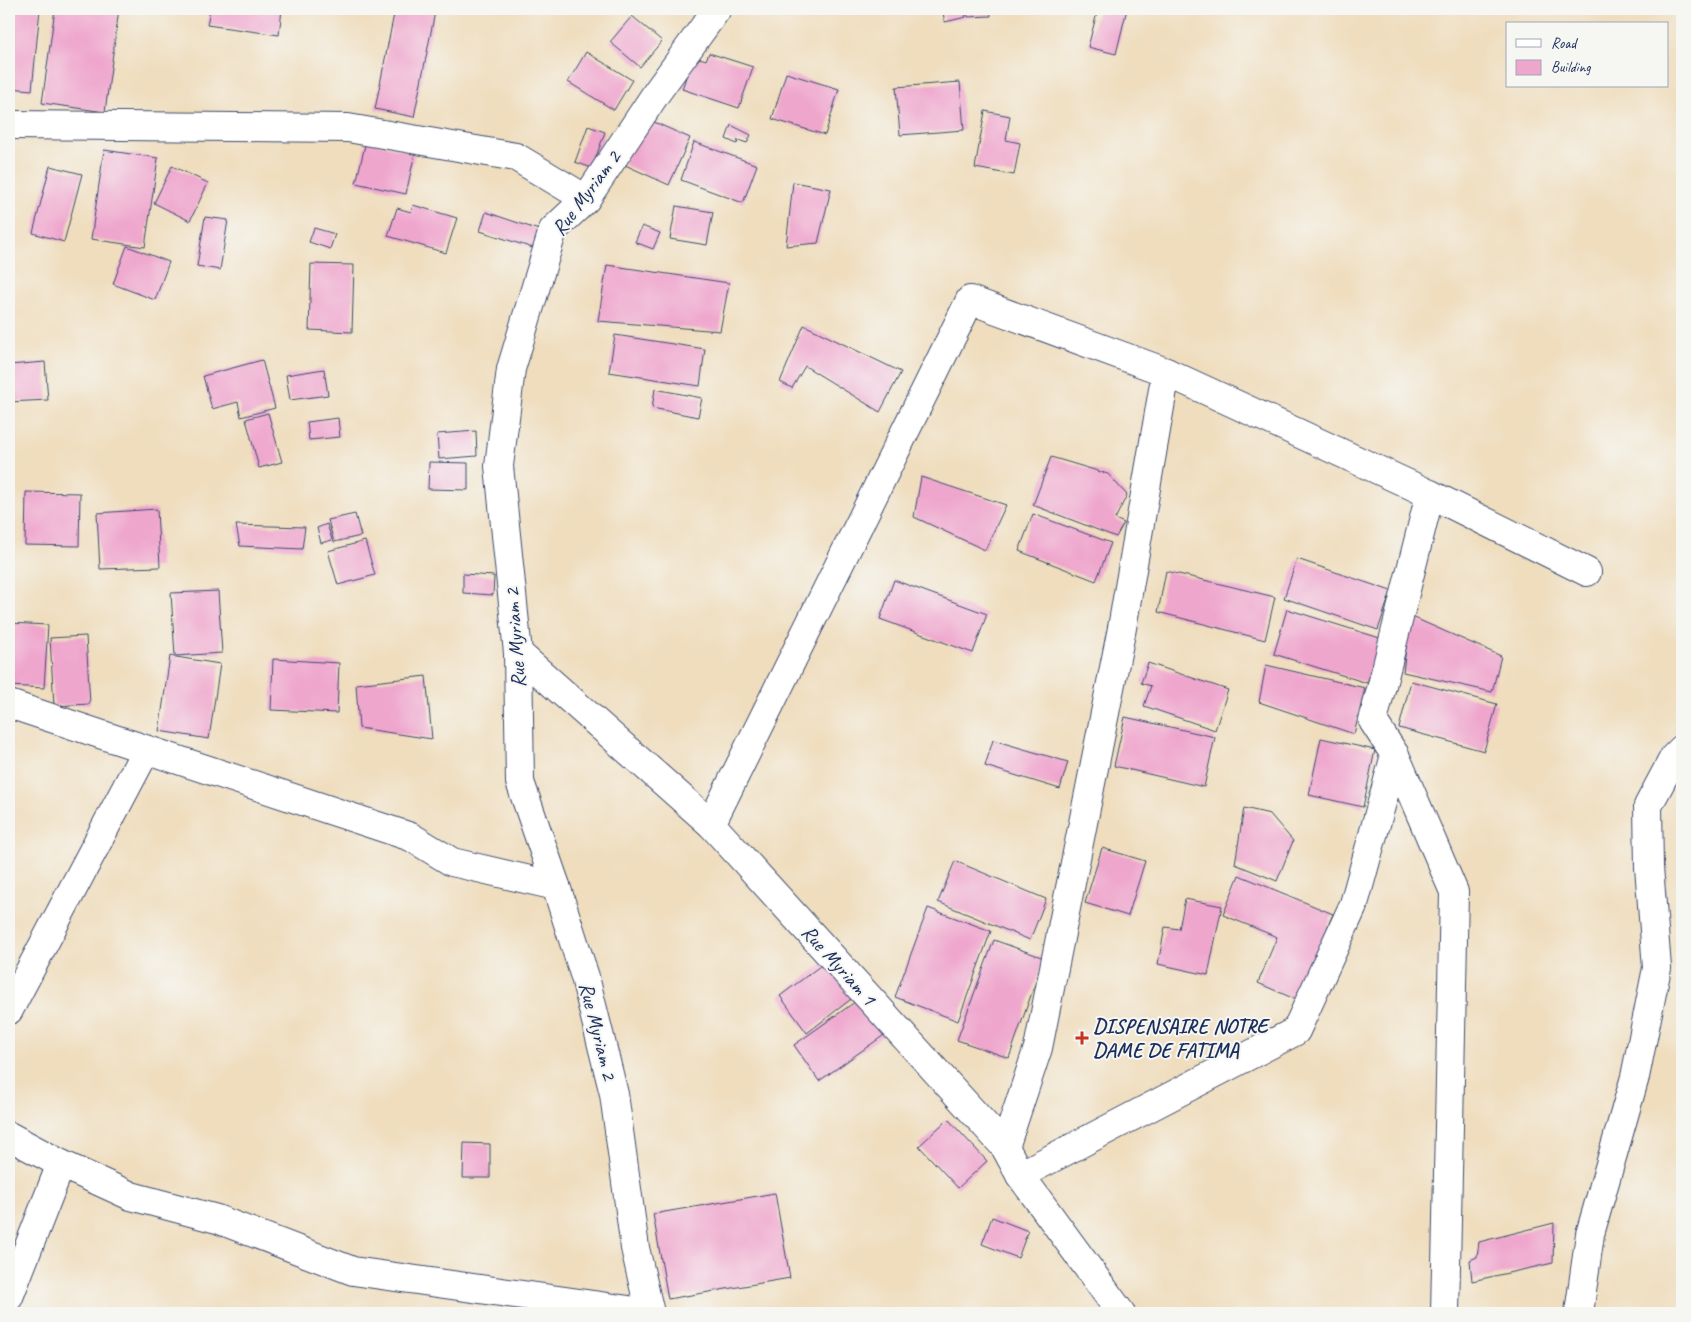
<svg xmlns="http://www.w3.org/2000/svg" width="1691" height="1322" font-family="Caveat,sans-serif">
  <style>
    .building { fill: #efa6cd }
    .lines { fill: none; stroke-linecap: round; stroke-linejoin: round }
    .minor-casing { stroke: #3b496c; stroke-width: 30 }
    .minor { stroke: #fff; stroke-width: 28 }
    .poi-dot { fill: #c8321e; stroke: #f6f6f2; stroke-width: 2 }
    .labels { text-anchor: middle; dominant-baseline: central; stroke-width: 4; stroke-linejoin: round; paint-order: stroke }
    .street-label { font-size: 21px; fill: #1b2f5e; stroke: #f6f6f2 }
    .poi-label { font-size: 21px; font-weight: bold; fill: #1b2f5e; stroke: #f6f6f2; text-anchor: start }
  </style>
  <rect width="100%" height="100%" fill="#f6f6f2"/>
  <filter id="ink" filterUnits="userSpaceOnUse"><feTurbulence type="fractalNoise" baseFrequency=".02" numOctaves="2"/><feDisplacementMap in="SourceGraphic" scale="10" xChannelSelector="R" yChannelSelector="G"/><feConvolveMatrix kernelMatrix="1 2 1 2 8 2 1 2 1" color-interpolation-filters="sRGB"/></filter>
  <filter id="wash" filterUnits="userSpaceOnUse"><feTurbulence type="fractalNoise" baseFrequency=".0096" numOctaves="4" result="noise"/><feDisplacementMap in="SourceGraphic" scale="20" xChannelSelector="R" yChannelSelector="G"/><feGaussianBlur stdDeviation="1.12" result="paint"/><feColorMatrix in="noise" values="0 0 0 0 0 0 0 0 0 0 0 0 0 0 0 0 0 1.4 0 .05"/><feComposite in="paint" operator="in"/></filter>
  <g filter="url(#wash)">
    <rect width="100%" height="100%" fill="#efddbd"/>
    <g id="blocks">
      <g class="building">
        <polygon points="9,9 40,9 32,90 9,88"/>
        <polygon points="55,9 119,9 105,112 42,103"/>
        <polygon points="210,9 282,9 279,35 207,25"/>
        <polygon points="395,9 417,9 435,12 414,117 375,109"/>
        <polygon points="942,9 964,9 966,17 945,22"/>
        <polygon points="967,9 990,9 991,16 968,17"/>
        <polygon points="1098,9 1127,9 1116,54 1088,47"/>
        <polygon points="632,16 662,41 640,67 610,42"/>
        <polygon points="586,52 632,80 614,110 568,82"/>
        <polygon points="709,53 753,67 739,108 682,89 693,56 706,60"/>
        <polygon points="786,73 839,89 825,135 772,119"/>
        <polygon points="960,82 964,130 900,135 896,87"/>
        <polygon points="985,111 1010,116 1006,140 1020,143 1014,175 975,168"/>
        <polygon points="643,117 690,138 669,185 623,164"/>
        <polygon points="731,125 751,135 747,143 738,140 737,144 726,139"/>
        <polygon points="588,126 605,132 592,168 575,162"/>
        <polygon points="366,141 415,153 406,194 356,183"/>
        <polygon points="694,142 757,165 743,203 681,180"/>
        <polygon points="104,150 158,158 145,247 91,239"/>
        <polygon points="50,166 82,174 64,242 33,233"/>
        <polygon points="172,166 208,183 190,221 154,203"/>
        <polygon points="793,182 831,189 818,243 786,246"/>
        <polygon points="413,205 457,218 446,253 388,236 397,208 411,212"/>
        <polygon points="676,206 713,212 707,245 670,239"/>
        <polygon points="486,212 539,230 533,248 480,231"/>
        <polygon points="205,217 228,220 220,270 197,266"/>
        <polygon points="642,226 660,233 653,249 635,242"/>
        <polygon points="314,228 335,234 330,249 309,242"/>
        <polygon points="127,246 169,262 155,300 113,284"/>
        <polygon points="311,264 354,265 352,332 309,330"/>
        <polygon points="607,265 729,283 720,331 598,321"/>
        <polygon points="804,325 901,372 880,412 805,366 792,388 780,382"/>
        <polygon points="615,335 705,349 700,386 609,372"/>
        <polygon points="262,360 275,408 241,417 238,402 212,409 203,376"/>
        <polygon points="45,362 48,400 9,402 9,365"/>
        <polygon points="324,369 328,395 290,400 286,375"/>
        <polygon points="655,389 702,398 698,417 652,408"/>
        <polygon points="268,413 282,462 259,468 246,419"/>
        <polygon points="338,418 340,437 309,440 307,422"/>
        <polygon points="476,431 477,456 439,459 437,434"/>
        <polygon points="1051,457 1108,474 1127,495 1115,519 1124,523 1116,537 1033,505"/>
        <polygon points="429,462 468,463 468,490 428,489"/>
        <polygon points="921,477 1006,505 985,550 914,517"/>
        <polygon points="26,492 80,493 79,546 25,545"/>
        <polygon points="157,509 160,567 100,569 97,513"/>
        <polygon points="355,514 361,536 334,542 328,520"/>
        <polygon points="1033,514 1111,543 1096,581 1019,551"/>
        <polygon points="327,524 332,540 321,543 317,528"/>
        <polygon points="236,525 305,527 302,549 240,546"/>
        <polygon points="365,541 375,575 338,585 328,551"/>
        <polygon points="1297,559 1391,591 1378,630 1284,598"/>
        <polygon points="1166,571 1275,597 1265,640 1158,612"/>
        <polygon points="463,574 494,576 493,595 463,593"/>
        <polygon points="894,580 987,614 973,653 880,619"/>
        <polygon points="218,591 222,653 175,656 171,593"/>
        <polygon points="1287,609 1383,639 1367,683 1274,654"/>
        <polygon points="1410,616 1501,656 1492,692 1403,672"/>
        <polygon points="9,623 48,625 44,688 9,686"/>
        <polygon points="86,636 90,704 54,706 50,638"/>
        <polygon points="170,656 220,664 209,739 159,731"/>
        <polygon points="273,659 339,663 337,713 271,710"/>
        <polygon points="1148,663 1228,690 1215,730 1144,706 1151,686 1141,683"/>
        <polygon points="1266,665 1365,688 1354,734 1259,702"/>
        <polygon points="426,676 432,739 359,728 356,684"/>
        <polygon points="1411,681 1497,704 1484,751 1399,728"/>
        <polygon points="1125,717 1215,737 1204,787 1114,766"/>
        <polygon points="1321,738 1375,750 1363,807 1309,795"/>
        <polygon points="993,740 1068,762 1060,789 985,766"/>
        <polygon points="1244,808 1270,814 1293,841 1277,881 1235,864"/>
        <polygon points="1102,848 1145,861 1128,916 1085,903"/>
        <polygon points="955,861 1046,899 1030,940 938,902"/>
        <polygon points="1239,875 1333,914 1297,1000 1258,983 1277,937 1223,915"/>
        <polygon points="1185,899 1222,906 1208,975 1158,964 1165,927 1179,929"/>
        <polygon points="928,908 991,931 958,1021 895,997"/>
        <polygon points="994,940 1044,958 1009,1058 957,1040"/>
        <polygon points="828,960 855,996 807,1033 780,996"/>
        <polygon points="862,997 887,1033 819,1081 794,1045"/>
        <polygon points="948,1119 987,1161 958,1188 919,1146"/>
        <polygon points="464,1143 490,1144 490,1178 463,1178"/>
        <polygon points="775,1193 790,1278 668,1299 653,1214"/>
        <polygon points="992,1217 1028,1231 1018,1258 982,1244"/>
        <polygon points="1554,1223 1553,1263 1472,1281 1470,1260 1477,1257 1479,1242"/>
      </g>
    </g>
  </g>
  <g filter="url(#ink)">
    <use href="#blocks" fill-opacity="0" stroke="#3b496c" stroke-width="1"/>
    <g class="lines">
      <g class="minor-casing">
        <g id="minor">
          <polyline points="9,125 348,128 516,157 586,199"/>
          <polyline points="518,653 711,824 1005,1147 1020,1175 1121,1313"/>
          <polyline points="9,704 411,837 452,862 556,886"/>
          <polyline points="1395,755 1454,892 1445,1313"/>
          <polyline points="711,824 970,300 1166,372 1430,494 1587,572"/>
          <polyline points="9,1010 146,750"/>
          <polyline points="9,1136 61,1164 131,1196 217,1219 353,1271 650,1313"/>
          <polyline points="1005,1147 1038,1048 1122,628 1166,372"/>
          <polyline points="1020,1175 1296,1031 1354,904 1395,755 1373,721 1430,494"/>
          <polyline points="9,1297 61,1164"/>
          <polyline points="650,1313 635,1248 614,1094 585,977 556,886 520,782 518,653 499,466 511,369 553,230 586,199 657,92 717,9"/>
          <polyline points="1579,1313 1590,1234 1635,1077 1657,968 1649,867 1648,806 1674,757 1682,749"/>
        </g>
      </g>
      <use href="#minor" class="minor"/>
    </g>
  </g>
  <path class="poi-dot" d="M1079.5 1030.5h5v5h5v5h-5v5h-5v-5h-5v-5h5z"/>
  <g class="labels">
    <g class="street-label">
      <text transform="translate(586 193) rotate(-53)">Rue Myriam 2</text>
      <text transform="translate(515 638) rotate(-94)">Rue Myriam 2</text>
      <text transform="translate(839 965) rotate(48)">Rue Myriam 1</text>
      <text transform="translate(598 1031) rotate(76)">Rue Myriam 2</text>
    </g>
    <g class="poi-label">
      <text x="1093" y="1026">DISPENSAIRE NOTRE<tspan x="1093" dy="24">DAME DE FATIMA</tspan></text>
    </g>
  </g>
  <rect width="1691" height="1322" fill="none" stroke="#f6f6f2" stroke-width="30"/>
  <rect x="1506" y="22" width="162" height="65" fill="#f6f6f2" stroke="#9ea6b7"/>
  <rect x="1516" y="39" width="25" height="8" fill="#ffffff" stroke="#9ea6b7"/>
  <text x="1551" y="48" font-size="15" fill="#1b2f5e">Road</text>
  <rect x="1516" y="60" width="25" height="15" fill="#efa6cd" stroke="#9ea6b7"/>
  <text x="1551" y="72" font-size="15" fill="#1b2f5e">Building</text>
</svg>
